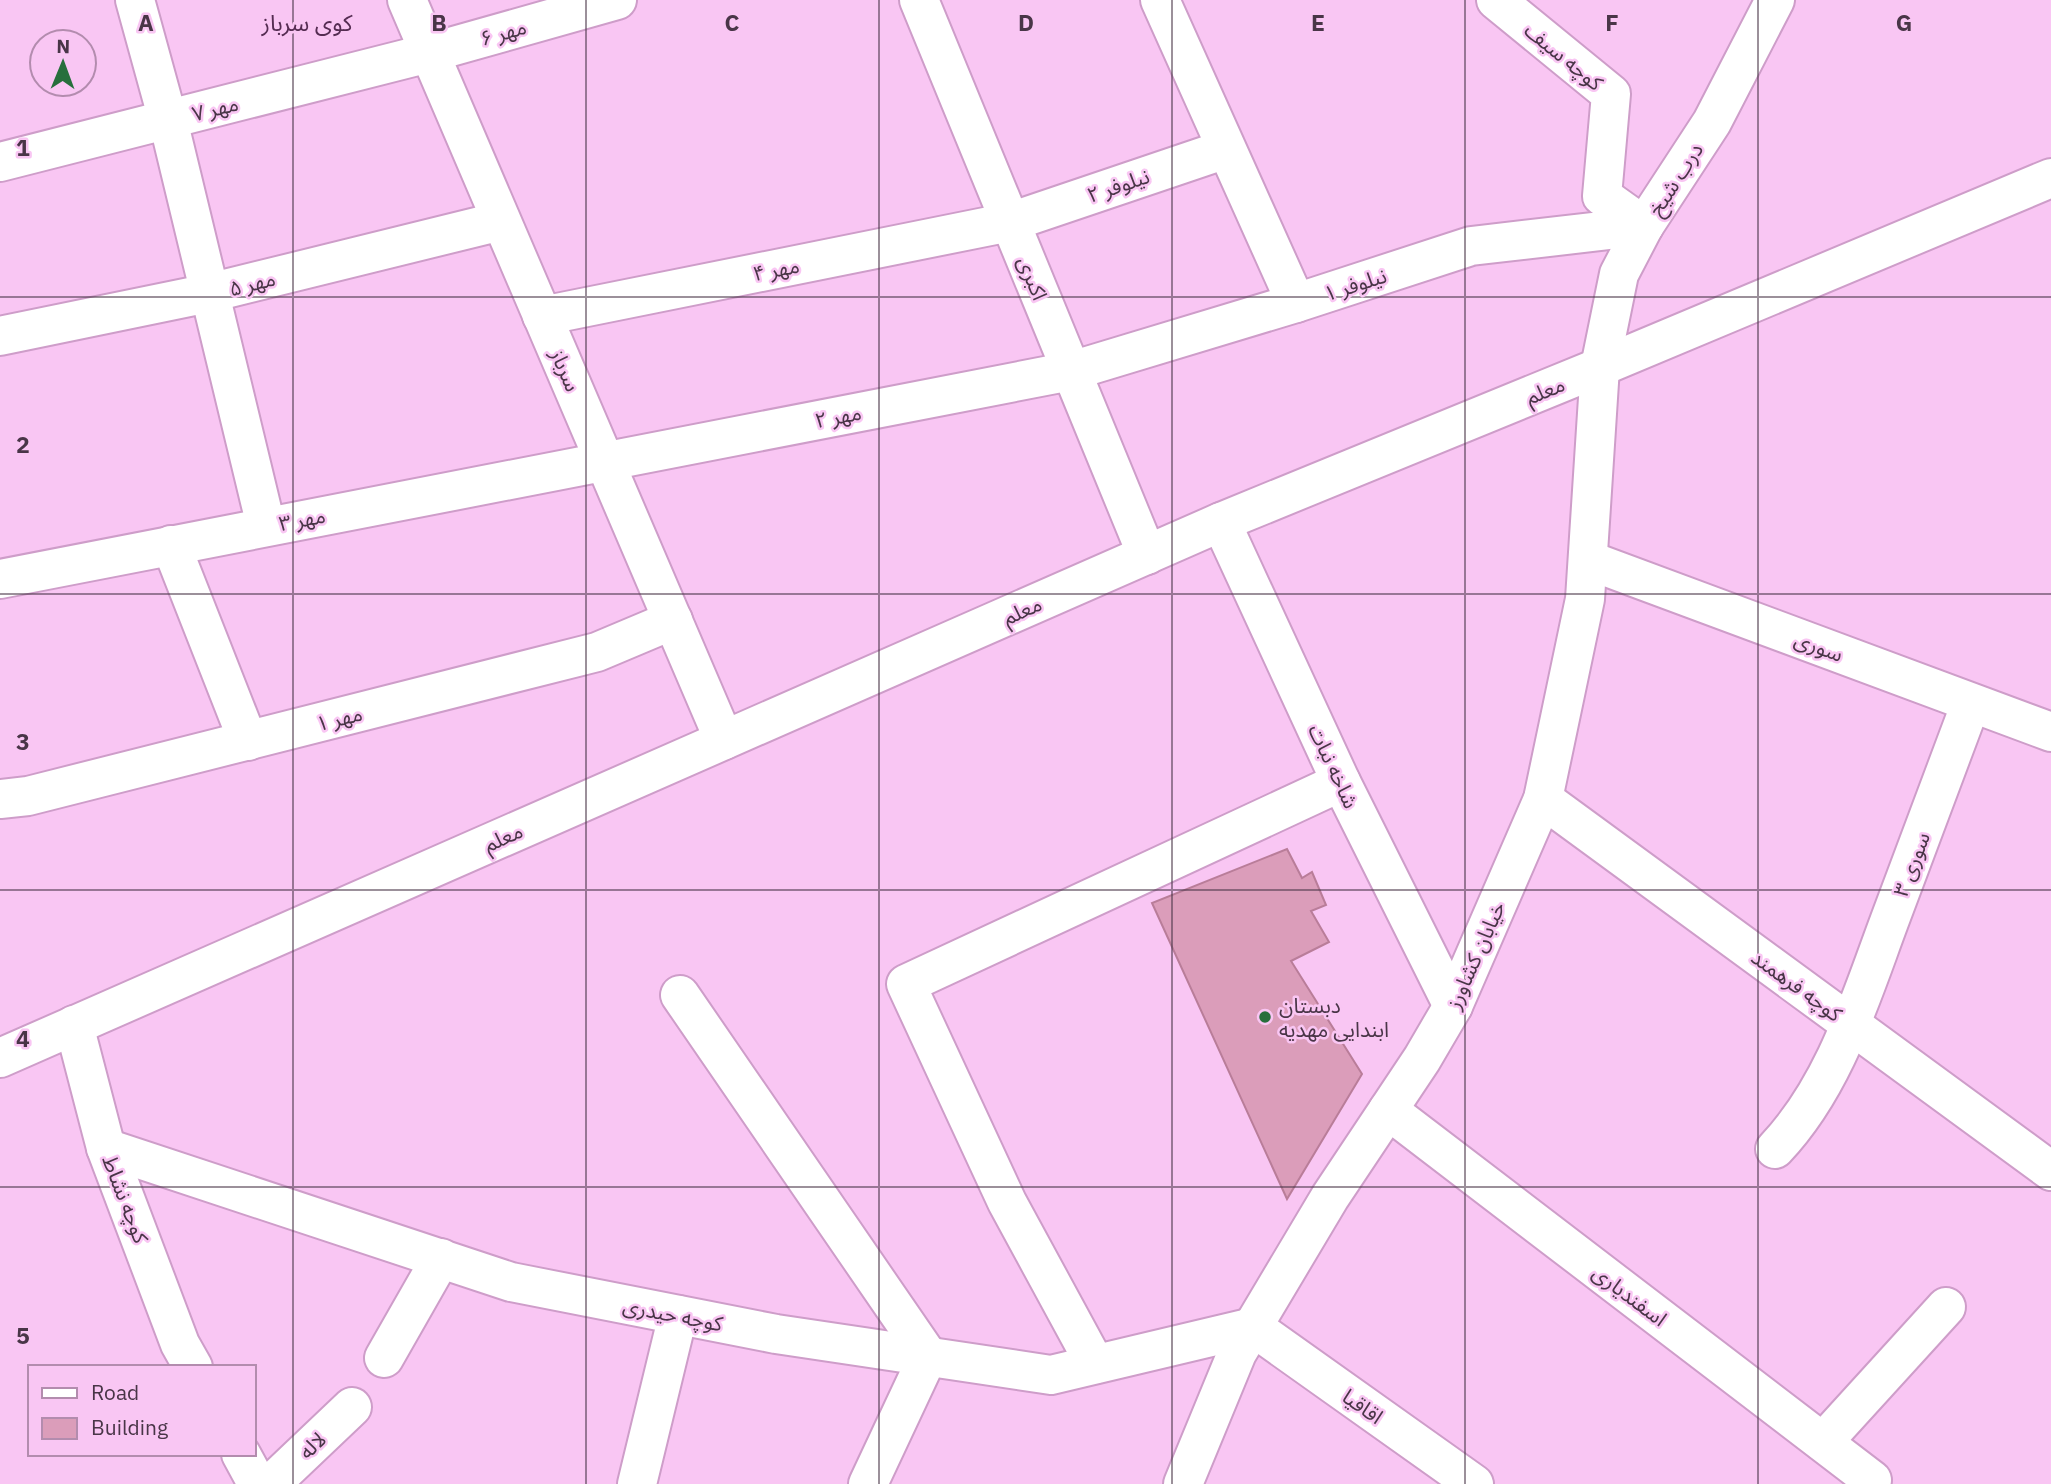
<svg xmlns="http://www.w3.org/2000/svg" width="2051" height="1484" font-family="'IBM Plex Sans','Noto Sans Arabic',sans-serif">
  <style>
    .building { fill: #db9dba; stroke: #b97d99; stroke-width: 2 }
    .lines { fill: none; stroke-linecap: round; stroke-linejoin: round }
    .minor-casing { stroke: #ce9dc9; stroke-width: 42 }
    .major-casing { stroke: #ce9dc9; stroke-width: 42 }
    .minor { stroke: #fff; stroke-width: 38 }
    .major { stroke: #fff; stroke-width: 38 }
    .grid { fill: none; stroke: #493547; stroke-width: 2; stroke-opacity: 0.55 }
    .poi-dot { fill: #276f3c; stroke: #f9c6f3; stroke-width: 2.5 }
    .labels { text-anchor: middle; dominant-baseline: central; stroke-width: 5; stroke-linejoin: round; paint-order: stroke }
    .street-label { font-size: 21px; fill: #493547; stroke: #f9c6f3 }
    .poi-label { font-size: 21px; fill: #493547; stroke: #f9c6f3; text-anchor: start }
    .neighbourhood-label { font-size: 23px; fill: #552c52; stroke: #f9c6f3 }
    .grid-label { font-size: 23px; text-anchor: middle; font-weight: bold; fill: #493547; stroke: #f9c6f3; stroke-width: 5; stroke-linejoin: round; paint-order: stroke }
  </style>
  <rect width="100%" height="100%" fill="#f9c6f3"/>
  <polygon class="building" points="1287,849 1302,878 1312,872 1326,905 1311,911 1329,942 1291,961 1362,1074 1287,1199 1152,903"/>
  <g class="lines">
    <g class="minor-casing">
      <g id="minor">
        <polyline points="135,0 168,120 266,526"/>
        <polyline points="407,0 724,740"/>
        <polyline points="919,0 1147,555"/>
        <polyline points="1160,0 1296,303"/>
        <polyline points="1496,0 1611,94 1602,196 1644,226"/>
        <polyline points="0,162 429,53 617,0"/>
        <polyline points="542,316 1010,222 1226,149"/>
        <polyline points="0,336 209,293 501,221"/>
        <polyline points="1221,522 1341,782 1453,1006"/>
        <polyline points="171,545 248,741"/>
        <polyline points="1588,560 2051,732"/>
        <polyline points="0,579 1071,371 1296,303 1471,246 1644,226"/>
        <polyline points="0,799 28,796 597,652 673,620"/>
        <polyline points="1543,799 2051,1171"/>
        <polyline points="680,995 928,1356 868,1484"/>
        <polyline points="74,1025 106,1148 180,1344 193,1367"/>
        <polyline points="1388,1110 1872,1480"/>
        <polyline points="106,1148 511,1282 776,1334 1051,1375 1253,1327 1474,1484"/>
        <path d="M1775 1149C1834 1087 1860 1000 1889 922 1917 849 1944 776 1971 703"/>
        <polyline points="384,1358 441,1258"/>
        <polyline points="1095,1364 1007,1202 906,984 1341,782"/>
        <polyline points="1823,1442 1946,1307"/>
        <polyline points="241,1454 253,1476 260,1484"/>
        <polyline points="271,1484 352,1407"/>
        <polyline points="637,1484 678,1315"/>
        <polyline points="1183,1484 1237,1353 1330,1197 1422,1059 1453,1006 1543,799 1585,599 1600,367 1619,274 1644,226 1712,122 1775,0"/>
      </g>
    </g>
    <g class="major-casing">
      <polyline id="major" points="0,1058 1221,522 1600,367 2051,178"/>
    </g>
    <use href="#minor" class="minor"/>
    <use href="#major" class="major"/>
  </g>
  <path class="grid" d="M293 0V1484M586 0V1484M879 0V1484M1172 0V1484M1465 0V1484M1758 0V1484M0 297H2051M0 594H2051M0 890H2051M0 1187H2051"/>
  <circle class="poi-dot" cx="1265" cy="1017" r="7"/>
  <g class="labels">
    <g class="street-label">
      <text transform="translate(503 32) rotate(-16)">مهر ۶</text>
      <text transform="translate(1564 56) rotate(39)">کوچه سیف</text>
      <text transform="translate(215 108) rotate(-14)">مهر ۷</text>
      <text transform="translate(1675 179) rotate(-57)">درب شیخ</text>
      <text transform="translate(1118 185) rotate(-19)">نیلوفر ۲</text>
      <text transform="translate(776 269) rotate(-11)">مهر ۴</text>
      <text transform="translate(1033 278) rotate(68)">اکبری</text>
      <text transform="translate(252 283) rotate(-14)">مهر ۵</text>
      <text transform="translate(1355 284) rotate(-18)">نیلوفر ۱</text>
      <text transform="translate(566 370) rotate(67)">سرباز</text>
      <text transform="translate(1545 390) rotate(-22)">معلم</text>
      <text transform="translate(838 416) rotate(-11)">مهر ۲</text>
      <text transform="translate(302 519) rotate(-11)">مهر ۳</text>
      <text transform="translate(1022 610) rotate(-24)">معلم</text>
      <text transform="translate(1819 646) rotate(20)">سوری</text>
      <text transform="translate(339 718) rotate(-14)">مهر ۱</text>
      <text transform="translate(1334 766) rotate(65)">شاخه نبات</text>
      <text transform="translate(503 837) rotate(-24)">معلم</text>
      <text transform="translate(1911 864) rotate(-69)">سوری ۳</text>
      <text transform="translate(1475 955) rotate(-66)">خیابان کشاورز</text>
      <text transform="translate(1797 985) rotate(36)">کوچه فرهمند</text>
      <text transform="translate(126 1199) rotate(69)">کوچه نشاط</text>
      <text transform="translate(1630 1295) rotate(37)">اسفندیاری</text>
      <text transform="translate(673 1314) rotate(11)">کوچه حیدری</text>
      <text transform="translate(1363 1406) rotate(35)">اقاقیا</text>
      <text transform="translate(312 1445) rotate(-44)">لاله</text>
    </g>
    <g class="poi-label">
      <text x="1279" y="1005">دبستان<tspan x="1279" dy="24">ابندایی مهدیه</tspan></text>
    </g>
    <g class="neighbourhood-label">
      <text x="307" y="22">کوی سرباز</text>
    </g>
  </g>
  <g class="grid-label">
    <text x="146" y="31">A</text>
    <text x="439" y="31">B</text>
    <text x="732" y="31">C</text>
    <text x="1026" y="31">D</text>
    <text x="1318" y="31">E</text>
    <text x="1612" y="31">F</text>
    <text x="1904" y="31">G</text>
    <text x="23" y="156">1</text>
    <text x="23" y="453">2</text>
    <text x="23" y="750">3</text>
    <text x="23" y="1047">4</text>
    <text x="23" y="1344">5</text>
  </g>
  <rect x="28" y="1365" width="228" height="91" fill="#f9c6f3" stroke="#b38cae" stroke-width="2"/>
  <rect x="42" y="1388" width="35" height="10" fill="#ffffff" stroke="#b38cae" stroke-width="2"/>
  <text x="91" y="1400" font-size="21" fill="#493547">Road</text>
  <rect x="42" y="1418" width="35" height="21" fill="#db9dba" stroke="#b38cae" stroke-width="2"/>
  <text x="91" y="1435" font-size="21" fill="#493547">Building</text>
  <g transform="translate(63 63) rotate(1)"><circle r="33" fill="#f9c6f3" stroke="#b38cae" stroke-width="2"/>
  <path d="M0-5L12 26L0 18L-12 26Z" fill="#276f3c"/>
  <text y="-10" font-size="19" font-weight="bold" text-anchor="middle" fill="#493547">N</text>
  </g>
</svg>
